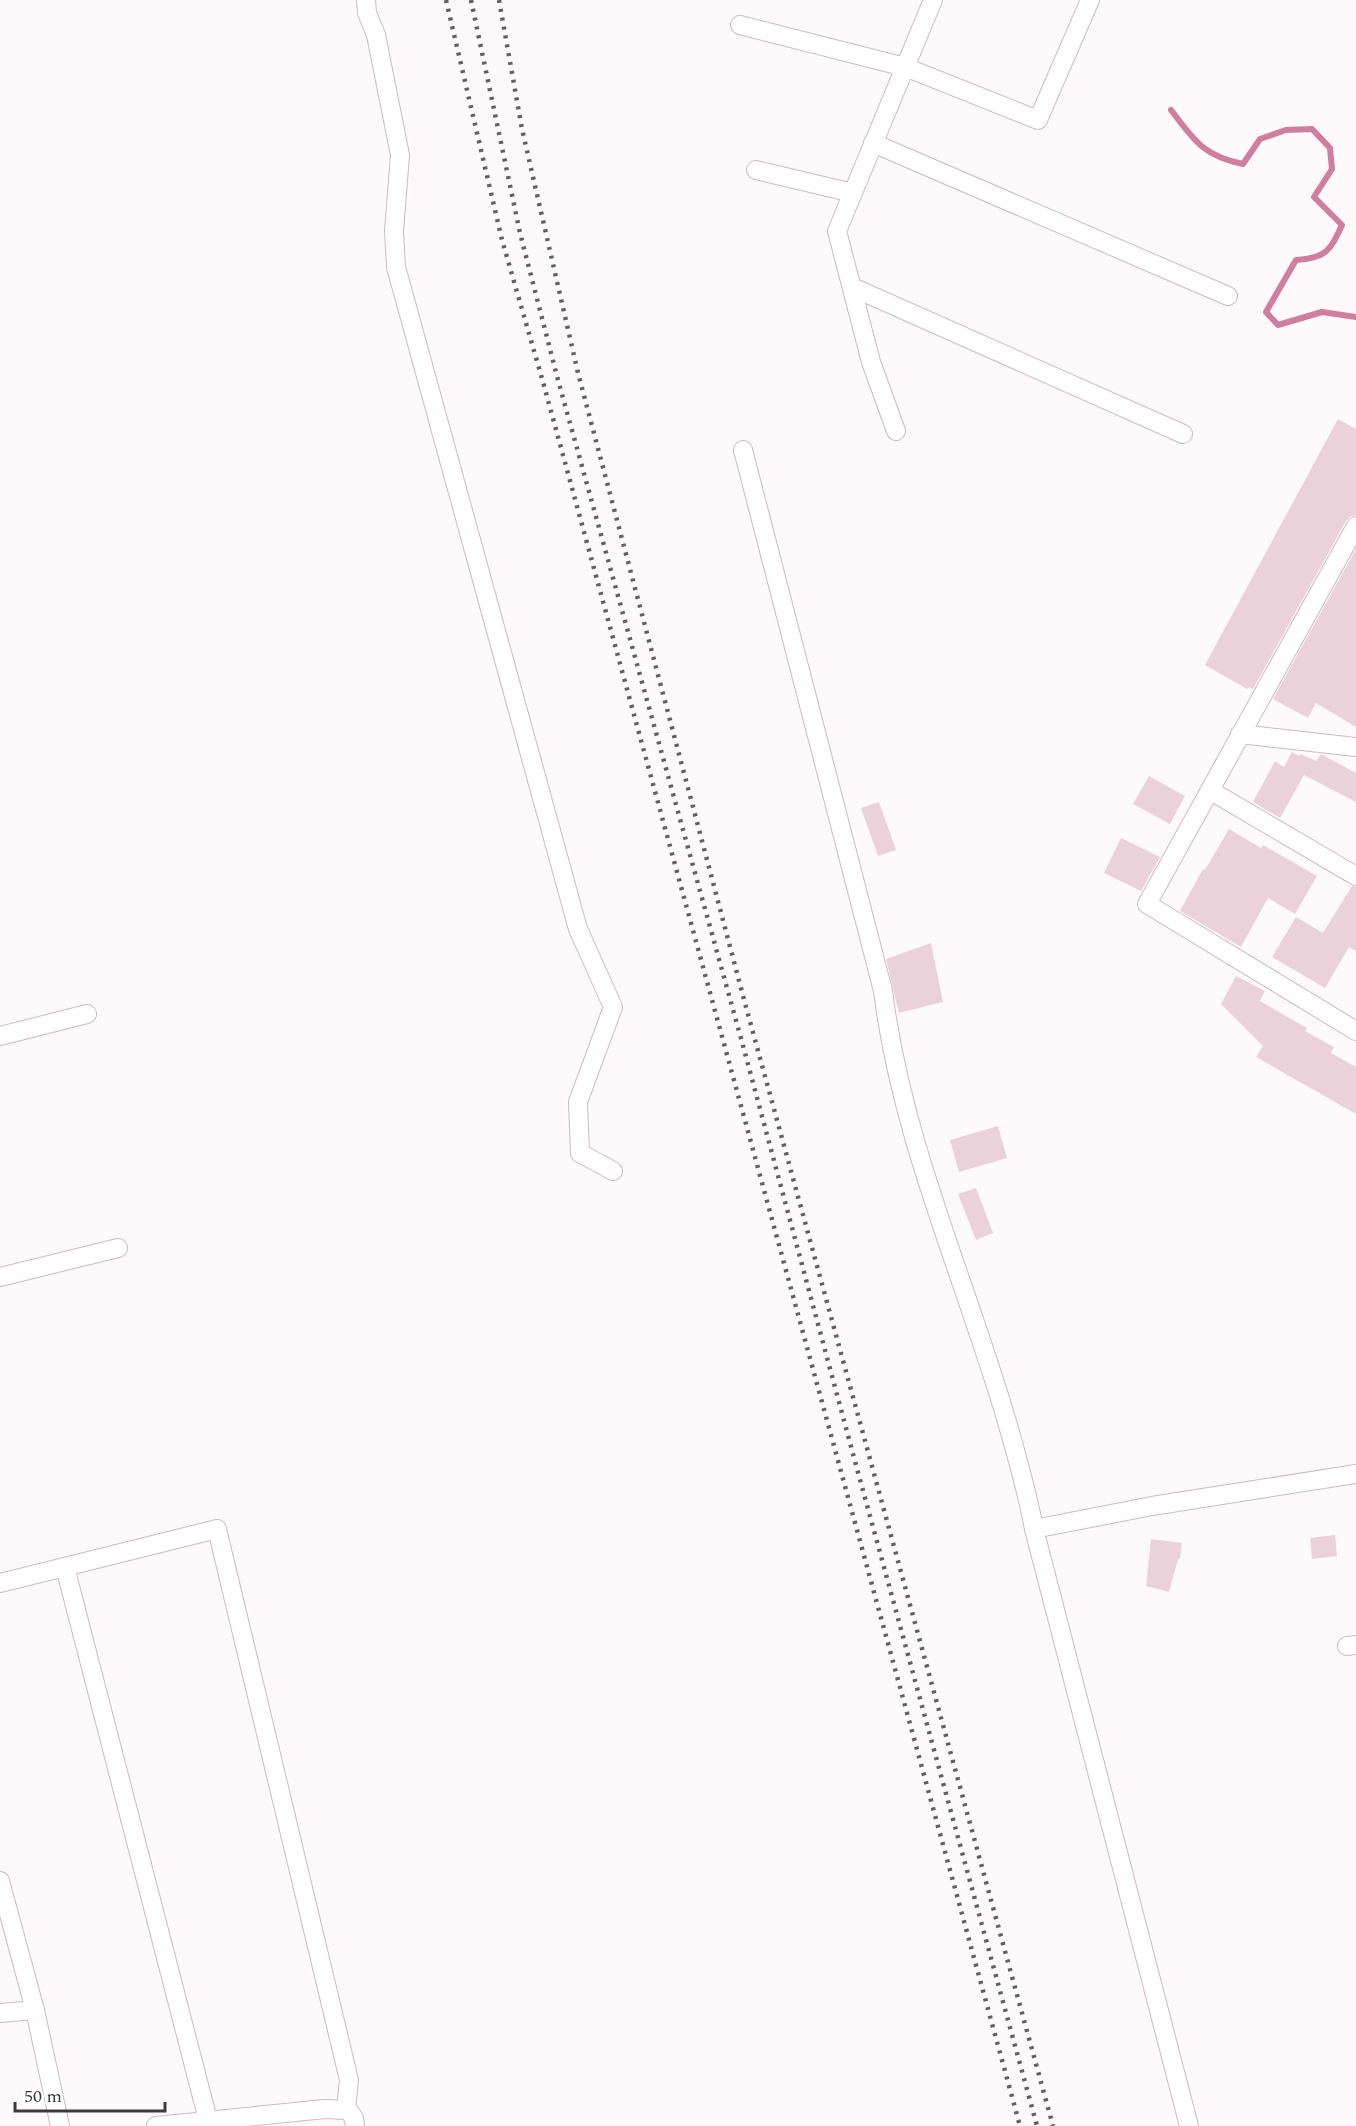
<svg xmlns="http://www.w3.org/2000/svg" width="1356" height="2126" font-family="Spectral,serif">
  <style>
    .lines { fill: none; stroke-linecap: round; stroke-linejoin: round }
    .stream { stroke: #d07d9e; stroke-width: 6 }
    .building { fill: #ebd1da }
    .street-casing { stroke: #d2b8c1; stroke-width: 20 }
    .street { stroke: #fff; stroke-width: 18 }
    .rail { stroke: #675d60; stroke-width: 4.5; stroke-dasharray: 3 6; stroke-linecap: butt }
  </style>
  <rect width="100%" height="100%" fill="#fef9fa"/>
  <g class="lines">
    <path class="stream" d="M1171 110C1194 140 1203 156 1243 164L1260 139 1286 130 1312 129 1330 148 1332 169 1314 197 1342 225C1330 251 1326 258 1296 260L1266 312 1278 325 1322 312 1356 317"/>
  </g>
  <g class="building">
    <polygon points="1338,419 1356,429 1356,515 1351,516 1346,521 1253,689 1249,687 1247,689 1205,665"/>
    <polygon points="1356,549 1356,727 1316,703 1308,718 1273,699"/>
    <polygon points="1292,752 1299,756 1301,754 1316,761 1321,754 1356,773 1356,802 1304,775 1280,818 1253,802 1275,761 1284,767"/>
    <polygon points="1149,776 1185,796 1170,824 1133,804"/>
    <polygon points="879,802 896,850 878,856 861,808"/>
    <polygon points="1229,829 1261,848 1263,845 1317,876 1295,914 1268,898 1241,947 1180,911 1203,869 1205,870"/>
    <polygon points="1121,838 1160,857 1141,891 1104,873"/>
    <polygon points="1352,886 1356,887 1356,951 1349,947 1325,988 1272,957 1296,917 1323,933"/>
    <polygon points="931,943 943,1002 899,1013 886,959"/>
    <polygon points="1236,976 1265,991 1260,1001 1307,1028 1305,1031 1334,1047 1331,1053 1356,1067 1356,1114 1256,1057 1263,1046 1221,1004"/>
    <polygon points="998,1126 1007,1158 959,1172 950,1140"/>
    <polygon points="976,1188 993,1233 976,1240 958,1194"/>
    <polygon points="1335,1535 1337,1556 1312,1559 1310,1538"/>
    <polygon points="1151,1539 1182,1543 1180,1559 1178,1559 1169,1592 1146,1586"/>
  </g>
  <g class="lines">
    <g class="street-casing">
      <g id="street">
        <polyline points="366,0 367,13 376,35 400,155 394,231 396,267 578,929 613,1007 578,1102 580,1153 613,1171"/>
        <polyline points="740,25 905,67 1038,120 1090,0"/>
        <polyline points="873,143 1228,296"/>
        <polyline points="756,170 853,193"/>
        <polyline points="852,287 1183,434"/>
        <polyline points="896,431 871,362 837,231 933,0"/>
        <path d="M743 450 883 991C901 1137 963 1274 1005 1415 1016 1453 1027 1490 1034 1529L1189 2126"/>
        <polyline points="1356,526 1147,904 1356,1031"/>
        <polyline points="1240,734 1356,747"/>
        <polyline points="1211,791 1356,876"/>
        <polyline points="0,1036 87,1014"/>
        <polyline points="0,1277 118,1248"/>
        <polyline points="1034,1529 1152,1506 1356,1474"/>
        <polyline points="65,1567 208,2120"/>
        <polyline points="0,1583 217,1529 349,2080 346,2110"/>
        <polyline points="1347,1646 1356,1645"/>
        <polyline points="0,1881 35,2010 60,2126"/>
        <polyline points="0,2013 35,2010"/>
        <polyline points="156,2126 325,2109 348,2110 354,2118 355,2126"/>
      </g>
    </g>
    <use href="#street" class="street"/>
    <g class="rail">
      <polyline points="446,0 502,240 543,382 1020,2126"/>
      <polyline points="471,0 520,233 558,380 742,1042 853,1454 1037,2126"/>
      <polyline points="499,0 522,129 578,373 746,1007 1053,2126"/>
    </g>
  </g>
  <path d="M15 2102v9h150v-9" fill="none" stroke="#42383b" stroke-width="3"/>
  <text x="24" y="2102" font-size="18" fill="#42383b" stroke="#ffffff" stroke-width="4.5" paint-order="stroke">50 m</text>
</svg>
